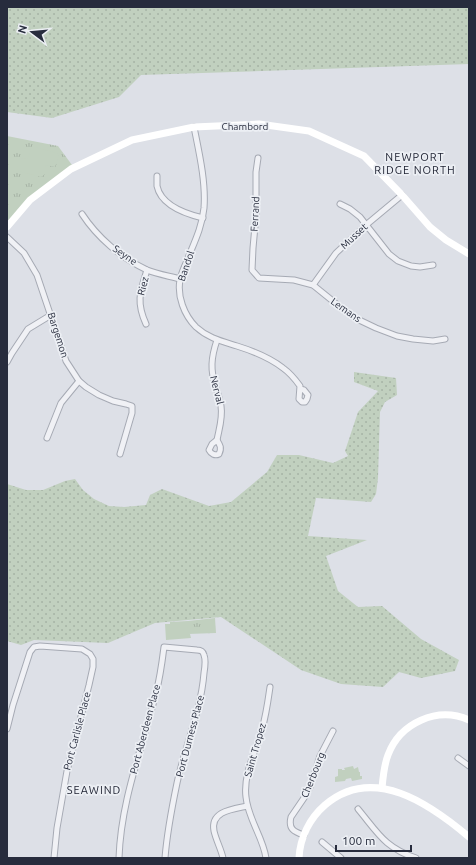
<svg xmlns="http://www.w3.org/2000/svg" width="476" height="865" font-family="Ubuntu,sans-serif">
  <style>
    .grass { fill: url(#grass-dots) }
    .park { fill: url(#park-tufts) }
    .pitch { fill: #c1d0bf }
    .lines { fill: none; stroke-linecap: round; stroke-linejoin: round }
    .street-casing { stroke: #a6aab4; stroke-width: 7 }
    .street { stroke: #f0f1f5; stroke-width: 5 }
    .secondary { stroke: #fff; stroke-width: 7 }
    .labels { text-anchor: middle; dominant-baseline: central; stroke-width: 3.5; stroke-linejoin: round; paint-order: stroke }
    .street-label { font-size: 10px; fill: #272c3d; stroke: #eceff4 }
    .neighbourhood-label { font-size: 11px; letter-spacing: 1px; fill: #191d2d; stroke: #eceff4 }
  </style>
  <defs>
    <pattern id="grass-dots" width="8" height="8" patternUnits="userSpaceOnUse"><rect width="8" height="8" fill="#c1d0bf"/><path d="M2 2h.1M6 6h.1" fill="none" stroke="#a6b3a5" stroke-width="1.8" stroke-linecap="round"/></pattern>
    <pattern id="park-tufts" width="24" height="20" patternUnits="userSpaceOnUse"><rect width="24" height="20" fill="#c1d0bf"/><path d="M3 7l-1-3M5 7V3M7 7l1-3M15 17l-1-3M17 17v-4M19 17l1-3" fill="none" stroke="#a6b3a5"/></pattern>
  </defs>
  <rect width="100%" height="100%" fill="#dde0e7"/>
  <g class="grass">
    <polygon points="7,7 469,7 469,64 141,75 119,97 52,118 7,112"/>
    <polygon points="354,372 396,378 397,395 385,402 380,412 378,478 376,494 371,502 316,498 308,536 367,540 326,556 338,591 358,607 382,606 421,639 459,660 455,671 421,678 399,672 383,687 341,684 301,670 221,617 155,623 108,643 34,640 21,645 7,641 7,484 26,490 43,490 65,481 75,479 83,490 94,499 109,506 124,507 146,505 150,495 162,489 209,506 231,502 267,472 277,455 299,455 333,463 348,456 345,451 358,412 378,391 354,382"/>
  </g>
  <g class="park">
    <polygon points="7,136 58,146 72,165 7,222"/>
    <polygon points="215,618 216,633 188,634 188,621"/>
  </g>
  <g class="pitch">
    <polygon points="34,147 57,153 59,156 55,167 46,165 44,175 41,177 18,171 17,169 19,159 22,158 28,159 31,149"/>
    <polygon points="188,621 188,634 190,634 191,638 166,640 165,624 170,624 170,622"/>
    <polygon points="353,766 354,769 358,767 359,772 360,772 360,776 362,776 362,779 352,781 351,778 346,779 345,781 335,782 335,777 338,776 338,769 342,769 342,770 345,770 344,768"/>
  </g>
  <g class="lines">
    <g class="street-casing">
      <g id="street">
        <path d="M194 127C199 152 206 182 204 208 202 228 193 245 186 263 184 268 181 274 180 280 177 296 184 315 196 327 208 338 221 341 237 346 253 351 270 358 283 368 290 373 295 379 300 386L299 399 302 402H305L307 399 308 395 304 390 300 389"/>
        <polyline points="258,158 256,172 256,215 253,248 252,270 259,278 294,280 313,285 334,302 355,318 376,328 397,336 413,339 433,341 445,339"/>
        <path d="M157 176C157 179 157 183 157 186 161 205 186 214 203 218"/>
        <polyline points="340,204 350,209 360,217 389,254 398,261 411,266 420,267 433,265"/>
        <path d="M82 214C97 237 121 258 147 270 157 274 169 276 180 279"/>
        <polyline points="7,237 24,253 37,275 66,361 79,381 86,387 99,395 113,401 126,404 132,406 132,413 120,454"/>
        <polyline points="313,285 336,253 366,225 402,195"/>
        <path d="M146 324C136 302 140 292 147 270"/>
        <path d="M217 340C211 358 210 370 216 388 218 394 220 400 221 406 223 418 219 429 217 440"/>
        <polyline points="7,362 12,353 28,329 51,315"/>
        <polyline points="47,438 61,403 79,381"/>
        <path d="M217 440C220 445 222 448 219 454 215 456 211 454 209 450L212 444Z"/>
        <polyline points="7,729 13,705 30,652 34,647 40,646 82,649 90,654 93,659 93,667 89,685 67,771 57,828 54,858"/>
        <polyline points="458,758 469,766"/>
        <path d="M358 809C378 833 385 848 416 858"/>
        <path d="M304 835C294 832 288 829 291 817L306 795 310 787 320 756 333 731"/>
        <polyline points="322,842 341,858"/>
        <path d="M119 858C121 800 142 749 156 693 160 678 162 663 164 647L197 650C201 650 203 651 204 655 206 660 205 667 204 673 201 711 185 746 177 783 172 807 167 833 165 858"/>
        <path d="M223 858C221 849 216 840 214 831 210 811 233 809 247 806"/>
        <path d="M266 858C263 837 248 819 246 797 243 774 256 751 262 729 266 716 268 701 270 687"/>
      </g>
    </g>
    <use href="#street" class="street"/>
    <g class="secondary">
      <polyline points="7,227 30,200 71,169 132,140 194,127 259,124 309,131 364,156 402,195 430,227 446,240 469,254"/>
      <path d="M382 788C383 777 384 765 388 755 400 723 437 706 469 720"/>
      <path d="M299 858C300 837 310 818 325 805 373 764 430 804 469 837"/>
    </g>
  </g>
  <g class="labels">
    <g class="street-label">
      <text x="245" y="126">Chambord</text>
      <text transform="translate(255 214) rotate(-87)">Ferrand</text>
      <text transform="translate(354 236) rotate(-43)">Musset</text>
      <text transform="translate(125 255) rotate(35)">Seyne</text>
      <text transform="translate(186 266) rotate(-71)">Bandol</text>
      <text transform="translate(143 286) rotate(-76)">Riez</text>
      <text transform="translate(346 310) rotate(35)">Lemans</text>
      <text transform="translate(58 335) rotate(72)">Bargemon</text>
      <text transform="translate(217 390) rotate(76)">Nerval</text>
      <text transform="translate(145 729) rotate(-75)">Port Aberdeen Place</text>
      <text transform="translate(77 731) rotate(-75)">Port Carlisle Place</text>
      <text transform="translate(190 736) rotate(-75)">Port Durness Place</text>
      <text transform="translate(255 750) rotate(-74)">Saint Tropez</text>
      <text transform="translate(313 775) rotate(-68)">Cherbourg</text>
    </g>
    <g class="neighbourhood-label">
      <text x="415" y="157">NEWPORT<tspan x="415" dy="13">RIDGE NORTH</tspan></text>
      <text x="94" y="790">SEAWIND</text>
    </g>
  </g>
  <rect width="476" height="865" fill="none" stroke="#272c3d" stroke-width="16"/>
  <g transform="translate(32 32) rotate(286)" stroke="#eceff4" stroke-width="3" paint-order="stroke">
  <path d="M0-3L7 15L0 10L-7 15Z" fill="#272c3d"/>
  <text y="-6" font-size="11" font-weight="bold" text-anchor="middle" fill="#272c3d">N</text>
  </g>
  <path d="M336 845v6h75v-6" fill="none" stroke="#272c3d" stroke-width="2"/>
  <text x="342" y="845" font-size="12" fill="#272c3d" stroke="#eceff4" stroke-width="3" paint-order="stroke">100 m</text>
</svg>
